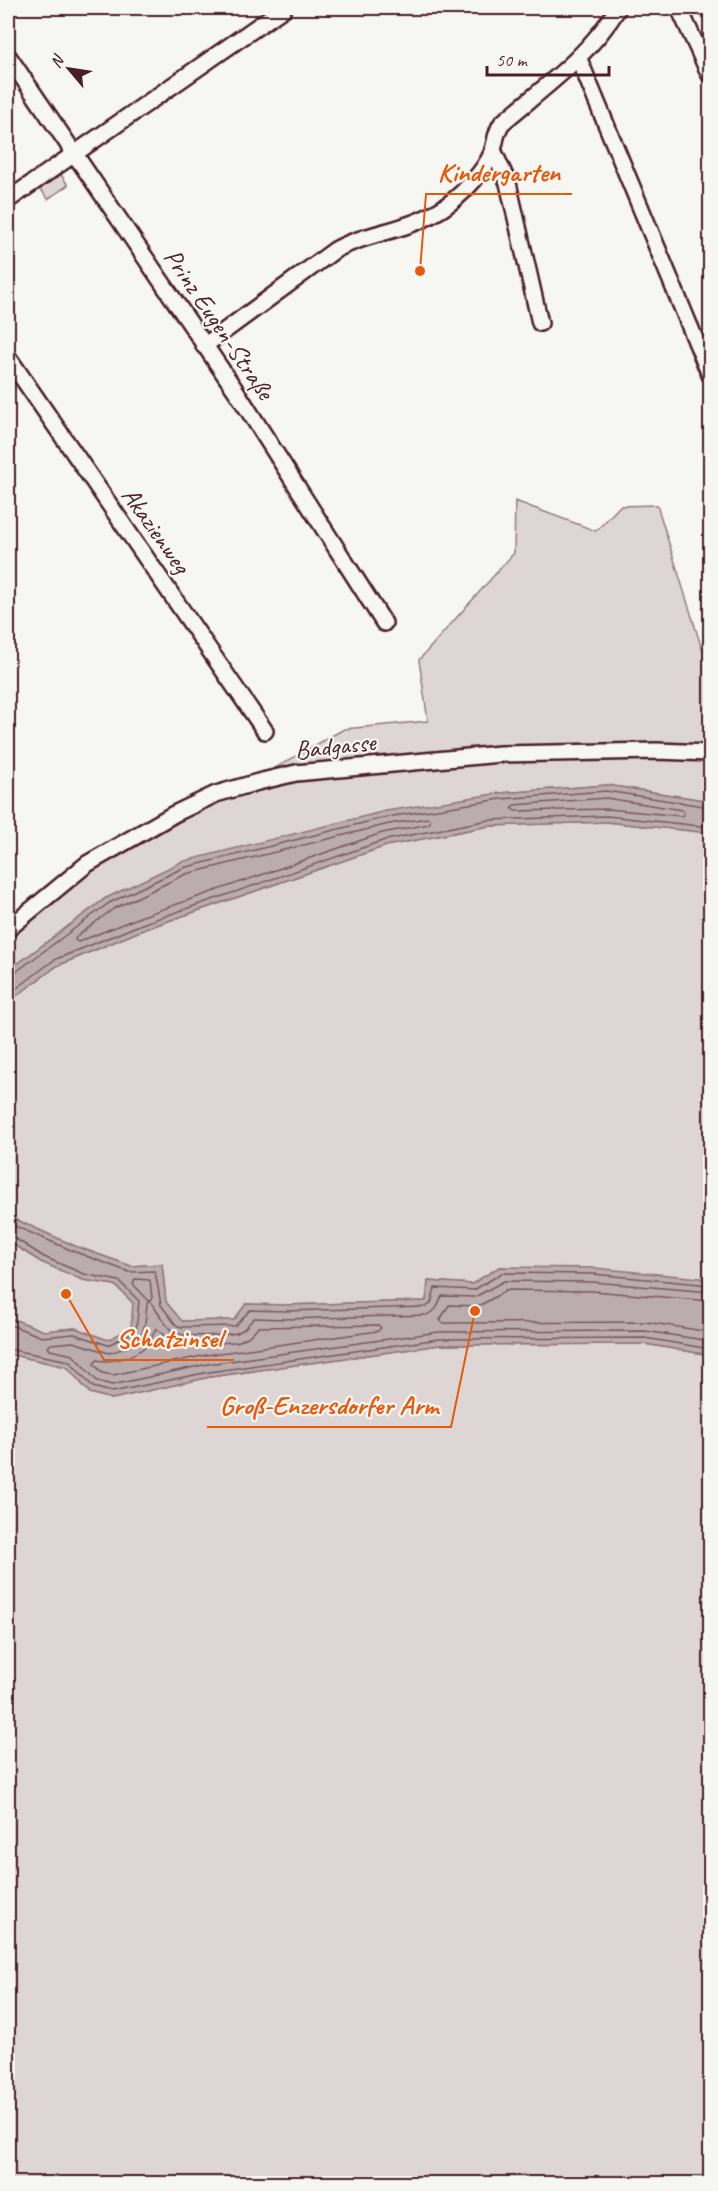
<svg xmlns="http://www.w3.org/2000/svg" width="718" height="2191" font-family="Caveat,sans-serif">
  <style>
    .green { fill: #ddd6d5; stroke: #947a80; stroke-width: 1.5 }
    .water { fill: #bbadae; stroke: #8e747a; stroke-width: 1.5 }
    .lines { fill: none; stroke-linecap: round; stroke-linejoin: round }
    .shore { stroke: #77585f; stroke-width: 1.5 }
    .minor-casing { stroke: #4a1f2b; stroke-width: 20 }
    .minor { stroke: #f6f6f2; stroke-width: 15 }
    .labels { text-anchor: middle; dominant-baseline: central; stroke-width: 4.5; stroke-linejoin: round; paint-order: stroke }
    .street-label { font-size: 26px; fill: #4a1f2b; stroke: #f6f6f2 }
    .leader { fill: none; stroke: #e8590c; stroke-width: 2 }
    .callout-dot { fill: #e8590c; stroke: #f6f6f2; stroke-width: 2 }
    .callout-label { font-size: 27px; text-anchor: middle; font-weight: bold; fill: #e8590c; stroke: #f6f6f2; stroke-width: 4.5; stroke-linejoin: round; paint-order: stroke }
  </style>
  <rect width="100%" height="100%" fill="#f6f6f2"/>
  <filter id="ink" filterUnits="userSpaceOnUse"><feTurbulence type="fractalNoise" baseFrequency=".0167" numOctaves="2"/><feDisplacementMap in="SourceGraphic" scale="12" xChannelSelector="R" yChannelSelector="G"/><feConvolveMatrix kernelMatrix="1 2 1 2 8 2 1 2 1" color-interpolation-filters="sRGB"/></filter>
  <g filter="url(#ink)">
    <g class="green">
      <polygon points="59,172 68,185 48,199 38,186"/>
      <polygon points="515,501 596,531 620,506 657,505 702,649 710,652 710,801 607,785 500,793 106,898 8,971 8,940 89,873 344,729 428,721 419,660 514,553"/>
      <polygon points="607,822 710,833 710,1279 500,1267 472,1284 429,1281 426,1301 285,1305 246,1304 234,1320 181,1321 166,1302 162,1264 131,1266 75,1246 8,1216 8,1002 57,966 145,929 386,846 489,826"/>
      <polygon points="8,1241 41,1262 83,1280 115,1285 133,1303 132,1328 108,1340 75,1328 44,1331 8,1317"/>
      <polygon points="645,1344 710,1355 710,2183 8,2184 8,1354 67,1367 90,1393 112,1399 210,1377 440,1345"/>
    </g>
    <g class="water">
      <polygon points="607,785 710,801 710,833 607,822 489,826 386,846 145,929 57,966 8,1002 8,971 106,898 181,862 386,811 500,793"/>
      <polygon points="8,1216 75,1246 131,1266 162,1264 166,1302 182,1321 234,1320 246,1304 285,1305 426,1301 428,1281 472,1284 499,1267 594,1268 710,1279 710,1355 645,1344 440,1345 210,1377 112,1399 90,1393 67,1367 8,1354 8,1317 44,1331 75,1328 108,1340 131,1328 133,1303 115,1285 83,1280 41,1262 8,1241"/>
    </g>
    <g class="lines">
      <g class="shore">
        <polygon points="606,798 682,810 684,814 681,816 608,809 515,811 512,809 514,805"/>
        <polygon points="428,818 431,820 429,824 382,833 140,917 78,942 75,940 76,937 113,909 186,874 389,824"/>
        <polyline points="8,975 13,974 109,903 183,868 387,817 501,799 606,791 710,807"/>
        <polyline points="8,995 54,960 142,924 385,840 489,820 607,816 710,827"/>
        <polyline points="8,1223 73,1251 129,1272 155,1271 161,1305 176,1325 181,1327 235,1326 250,1310 285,1311 426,1307 431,1303 435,1288 474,1290 502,1273 593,1274 710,1285"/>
        <polyline points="8,1236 13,1237 44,1257 84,1274 119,1281 139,1301 136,1331 108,1345 74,1334 42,1337 8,1324"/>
        <path d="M710 1292 593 1282 504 1281 475 1297 442 1296 436 1309 427 1315 285 1319 254 1318 244 1329 237 1333C225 1335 181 1339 172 1331 163 1323 157 1310 150 1301L152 1298 150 1280 135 1279 133 1284 149 1301 147 1304C144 1337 144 1343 109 1353L73 1342 51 1344 48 1347 50 1350 73 1355 97 1381 112 1385 208 1364 439 1332 645 1331 710 1341"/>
        <polyline points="710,1301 593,1291 507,1290 479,1306 449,1305 440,1320 443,1323 646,1322 710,1332"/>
        <path d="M378 1325 381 1328 378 1331 206 1355 113 1375 102 1373 94 1364 97 1360C113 1364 135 1356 147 1345 152 1340 153 1333 156 1328L170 1341 183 1344 237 1342 248 1337 258 1327Z"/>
        <polyline points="8,1349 69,1361 93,1387 112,1392 209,1372 439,1339 645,1338 710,1349"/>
      </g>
      <g class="minor-casing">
        <g id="minor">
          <polyline points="679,8 710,75"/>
          <polyline points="8,56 238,394 384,623"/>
          <polyline points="579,59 710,375"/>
          <polyline points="493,150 508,183 540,323"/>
          <polyline points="8,200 284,8"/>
          <path d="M204 346 335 250C365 233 401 232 431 215 447 207 463 193 474 180 481 172 488 162 492 153 496 142 495 133 502 123 544 87 589 56 618 8"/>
          <polyline points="8,357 265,731"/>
          <polyline points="8,929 87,864 174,814 216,794 258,782 296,773 500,754 657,751 710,753"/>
        </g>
      </g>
      <use href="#minor" class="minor"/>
    </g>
  </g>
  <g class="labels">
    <g class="street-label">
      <text transform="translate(219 324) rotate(56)">Prinz Eugen-Straße</text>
      <text transform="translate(156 530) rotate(55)">Akazienweg</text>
      <text transform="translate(335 746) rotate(-6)">Badgasse</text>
    </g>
  </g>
  <path class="leader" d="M420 271L426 194H572M66 1294L104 1360H234M475 1311L451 1427H207"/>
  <g class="callout-dot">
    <circle cx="420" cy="271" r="6"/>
    <circle cx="66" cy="1294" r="6"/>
    <circle cx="475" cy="1311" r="6"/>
  </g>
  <g class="callout-label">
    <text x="499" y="181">Kindergarten</text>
    <text x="169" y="1347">Schatzinsel</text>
    <text x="329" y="1414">Groß-Enzersdorfer Arm</text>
  </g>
  <rect width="718" height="2191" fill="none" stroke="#f6f6f2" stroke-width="30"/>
  <rect x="15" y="15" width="688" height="2161" fill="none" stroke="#4a1f2b" stroke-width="2" filter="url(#ink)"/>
  <g transform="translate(69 69) rotate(299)" stroke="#f6f6f2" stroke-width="4.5" paint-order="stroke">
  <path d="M0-4.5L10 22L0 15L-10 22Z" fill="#4a1f2b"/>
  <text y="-9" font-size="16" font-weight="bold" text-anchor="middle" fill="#4a1f2b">N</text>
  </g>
  <path d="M487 66v9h122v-9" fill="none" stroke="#4a1f2b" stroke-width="3"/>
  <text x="496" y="66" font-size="18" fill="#4a1f2b" stroke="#f6f6f2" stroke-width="4.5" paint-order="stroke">50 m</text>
</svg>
